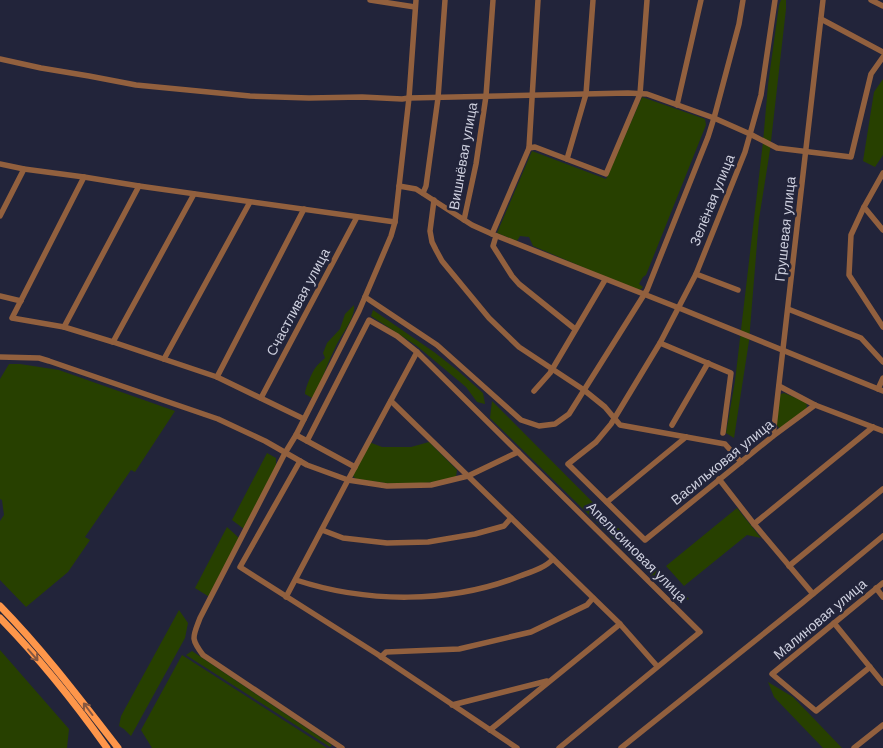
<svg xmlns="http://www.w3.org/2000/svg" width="883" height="748" font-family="Helvetica,sans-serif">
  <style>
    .green { fill: #274000 }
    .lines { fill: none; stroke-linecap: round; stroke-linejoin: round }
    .minor { stroke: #92603e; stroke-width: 5.5 }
    .major { stroke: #fe964a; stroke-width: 7 }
    .oneway { stroke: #855741 }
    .labels { text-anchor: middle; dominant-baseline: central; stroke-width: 5; stroke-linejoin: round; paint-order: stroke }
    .street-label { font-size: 14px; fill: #ced0df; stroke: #22243a }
  </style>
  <rect width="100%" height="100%" fill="#22243a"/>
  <g class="green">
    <polygon points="781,0 786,0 786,9 770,150 759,219 749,341 734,438 726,433 735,381 763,142 768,85 779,5"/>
    <polygon points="883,79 883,155 875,167 863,161 874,92"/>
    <polygon points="642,97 705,119 706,125 646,275 643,277 639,284 643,287 640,290 634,289 533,246 529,237 520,236 517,241 497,233 532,151 606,179"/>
    <path d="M354 305C356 318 340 336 335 348 327 364 321 382 314 399L305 394C305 388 312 372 316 367 318 364 322 361 325 358L323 353 327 343 340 329 345 314Z"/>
    <polygon points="373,310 434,352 457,370 483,393 485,404 477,402 466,387 417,346 371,316"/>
    <polygon points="9,364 20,364 59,370 175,411 135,472 131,470 85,537 90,540 68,572 26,607 0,580 0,521 4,515 2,500 0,499 0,379"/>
    <polygon points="784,393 806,402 807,406 806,409 783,428 779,428 776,424 778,396 781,394"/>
    <polygon points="492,401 689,599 678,602 490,418"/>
    <polygon points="369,442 382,447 411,447 429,442 457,470 456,477 436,482 400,485 356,479 352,475"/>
    <polygon points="267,453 276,458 276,471 244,529 232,520"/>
    <polygon points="737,508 761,538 747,535 684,586 666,566"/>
    <polygon points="227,527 239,538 211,598 195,588"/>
    <polygon points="179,610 188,623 185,638 131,736 124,729 119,726 121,716"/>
    <polygon points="0,650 69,729 67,748 0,748"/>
    <polygon points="192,651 332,745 330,747 186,655"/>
    <polygon points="182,655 327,748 152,748 141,730"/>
    <polygon points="768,682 793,697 842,748 823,748 774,697"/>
  </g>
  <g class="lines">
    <g class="minor">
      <polyline points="370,0 415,7"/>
      <polyline points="538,0 529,148 492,234 679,308 883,391"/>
      <polyline points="775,0 761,95 745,152 696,274 660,343 611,424 596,442 568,464 645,540 773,436 815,405"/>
      <polyline points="871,0 883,6"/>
      <polyline points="821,19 883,52"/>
      <polyline points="0,59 41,68 89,76 136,85 250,96 309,98 362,97 402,99 409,98 628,93 647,94 714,118 750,134 777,148 851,157 871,74 883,57"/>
      <polyline points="677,105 701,0"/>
      <polyline points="529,148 535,147 606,174 640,94 647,0"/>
      <polyline points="567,159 586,94 593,0"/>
      <polyline points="0,164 24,169 84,177 139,186 395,222"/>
      <polyline points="883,173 864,207 883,230"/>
      <polyline points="84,177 12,318 64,327 113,342 217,377 304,419"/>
      <polyline points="399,186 416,189 472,225 492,234"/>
      <polyline points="423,193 426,186 438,98 445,0"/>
      <polyline points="434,200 430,231 432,242 436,250 442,261 489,318 519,347 584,390 605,407 620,425 725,444 741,462"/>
      <polyline points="864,207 851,235 849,275 883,327"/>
      <polyline points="0,216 24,169"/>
      <polyline points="464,220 476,164 486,96 493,0"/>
      <polyline points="496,236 493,246 512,276 519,284 575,329"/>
      <polyline points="696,274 738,290"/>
      <polyline points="0,296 21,301"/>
      <polyline points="365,297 437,345 521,420 539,426 555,424 569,414 647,290 708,137 714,118 739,24 743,0"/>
      <polyline points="788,309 861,338 883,362"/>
      <polyline points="64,327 139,186"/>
      <polyline points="113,342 194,194"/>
      <polyline points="660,343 731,373 723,433"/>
      <polyline points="0,357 39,358 49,361 218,419 265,441 307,465 348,480 387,486 431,485 468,476 518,452"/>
      <polyline points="164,359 250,202"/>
      <polyline points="217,377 304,209"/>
      <polyline points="779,386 815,405 883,431"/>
      <polyline points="878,389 883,378"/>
      <polyline points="534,391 550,373 605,280"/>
      <polyline points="261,398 357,217"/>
      <polyline points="391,401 620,624 657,666"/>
      <polyline points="672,425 708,363"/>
      <polyline points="296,435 355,467"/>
      <polyline points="773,436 823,0"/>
      <polyline points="307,441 369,320 397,336 417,352 700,632 559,748"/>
      <polyline points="300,461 240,567 377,654 517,748"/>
      <polyline points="719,479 754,524 813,594"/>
      <polyline points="607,502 686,437"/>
      <polyline points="754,524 873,427"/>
      <polyline points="322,530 343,538 387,543 428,542 475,534 504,526 511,518"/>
      <polyline points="789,566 883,489"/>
      <path d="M296 580C366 603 450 604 520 576 531 572 545 568 553 559"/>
      <polyline points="876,588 883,597"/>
      <polyline points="286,597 348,480 417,352"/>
      <polyline points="834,623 883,683"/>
      <polyline points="381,657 386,652 459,649 531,632 587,605 593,598"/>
      <polyline points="870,667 816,711 772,674 883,583"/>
      <polyline points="452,705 547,681"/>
      <polyline points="490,730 620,624"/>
      <path d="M342 748 203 655C190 638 193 637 200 618L285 453 296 435 359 311 391 236 395 222 409 98 416 0"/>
      <polyline points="621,748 802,603 883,536"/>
      <polyline points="854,748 883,725"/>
    </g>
    <g class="major">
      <path d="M0 606C43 650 80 699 118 748"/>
      <path d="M0 618C39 658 75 703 107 748"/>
    </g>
  </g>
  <defs><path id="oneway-shaft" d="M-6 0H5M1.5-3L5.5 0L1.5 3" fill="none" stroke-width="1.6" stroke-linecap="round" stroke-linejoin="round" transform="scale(1.25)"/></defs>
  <g class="oneway">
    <use href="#oneway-shaft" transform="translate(33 655) rotate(49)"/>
    <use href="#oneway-shaft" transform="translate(88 709) rotate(-127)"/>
  </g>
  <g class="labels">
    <g class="street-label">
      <text transform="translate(463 156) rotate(-80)">Вишнёвая улица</text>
      <text transform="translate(712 200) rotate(-68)">Зелёная улица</text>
      <text transform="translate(785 229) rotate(-84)">Грушевая улица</text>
      <text transform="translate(298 302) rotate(-62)">Счастливая улица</text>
      <text transform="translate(722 462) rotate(-39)">Васильковая улица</text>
      <text transform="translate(637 552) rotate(45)">Апельсиновая улица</text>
      <text transform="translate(820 619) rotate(-40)">Малиновая улица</text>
    </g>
  </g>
</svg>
